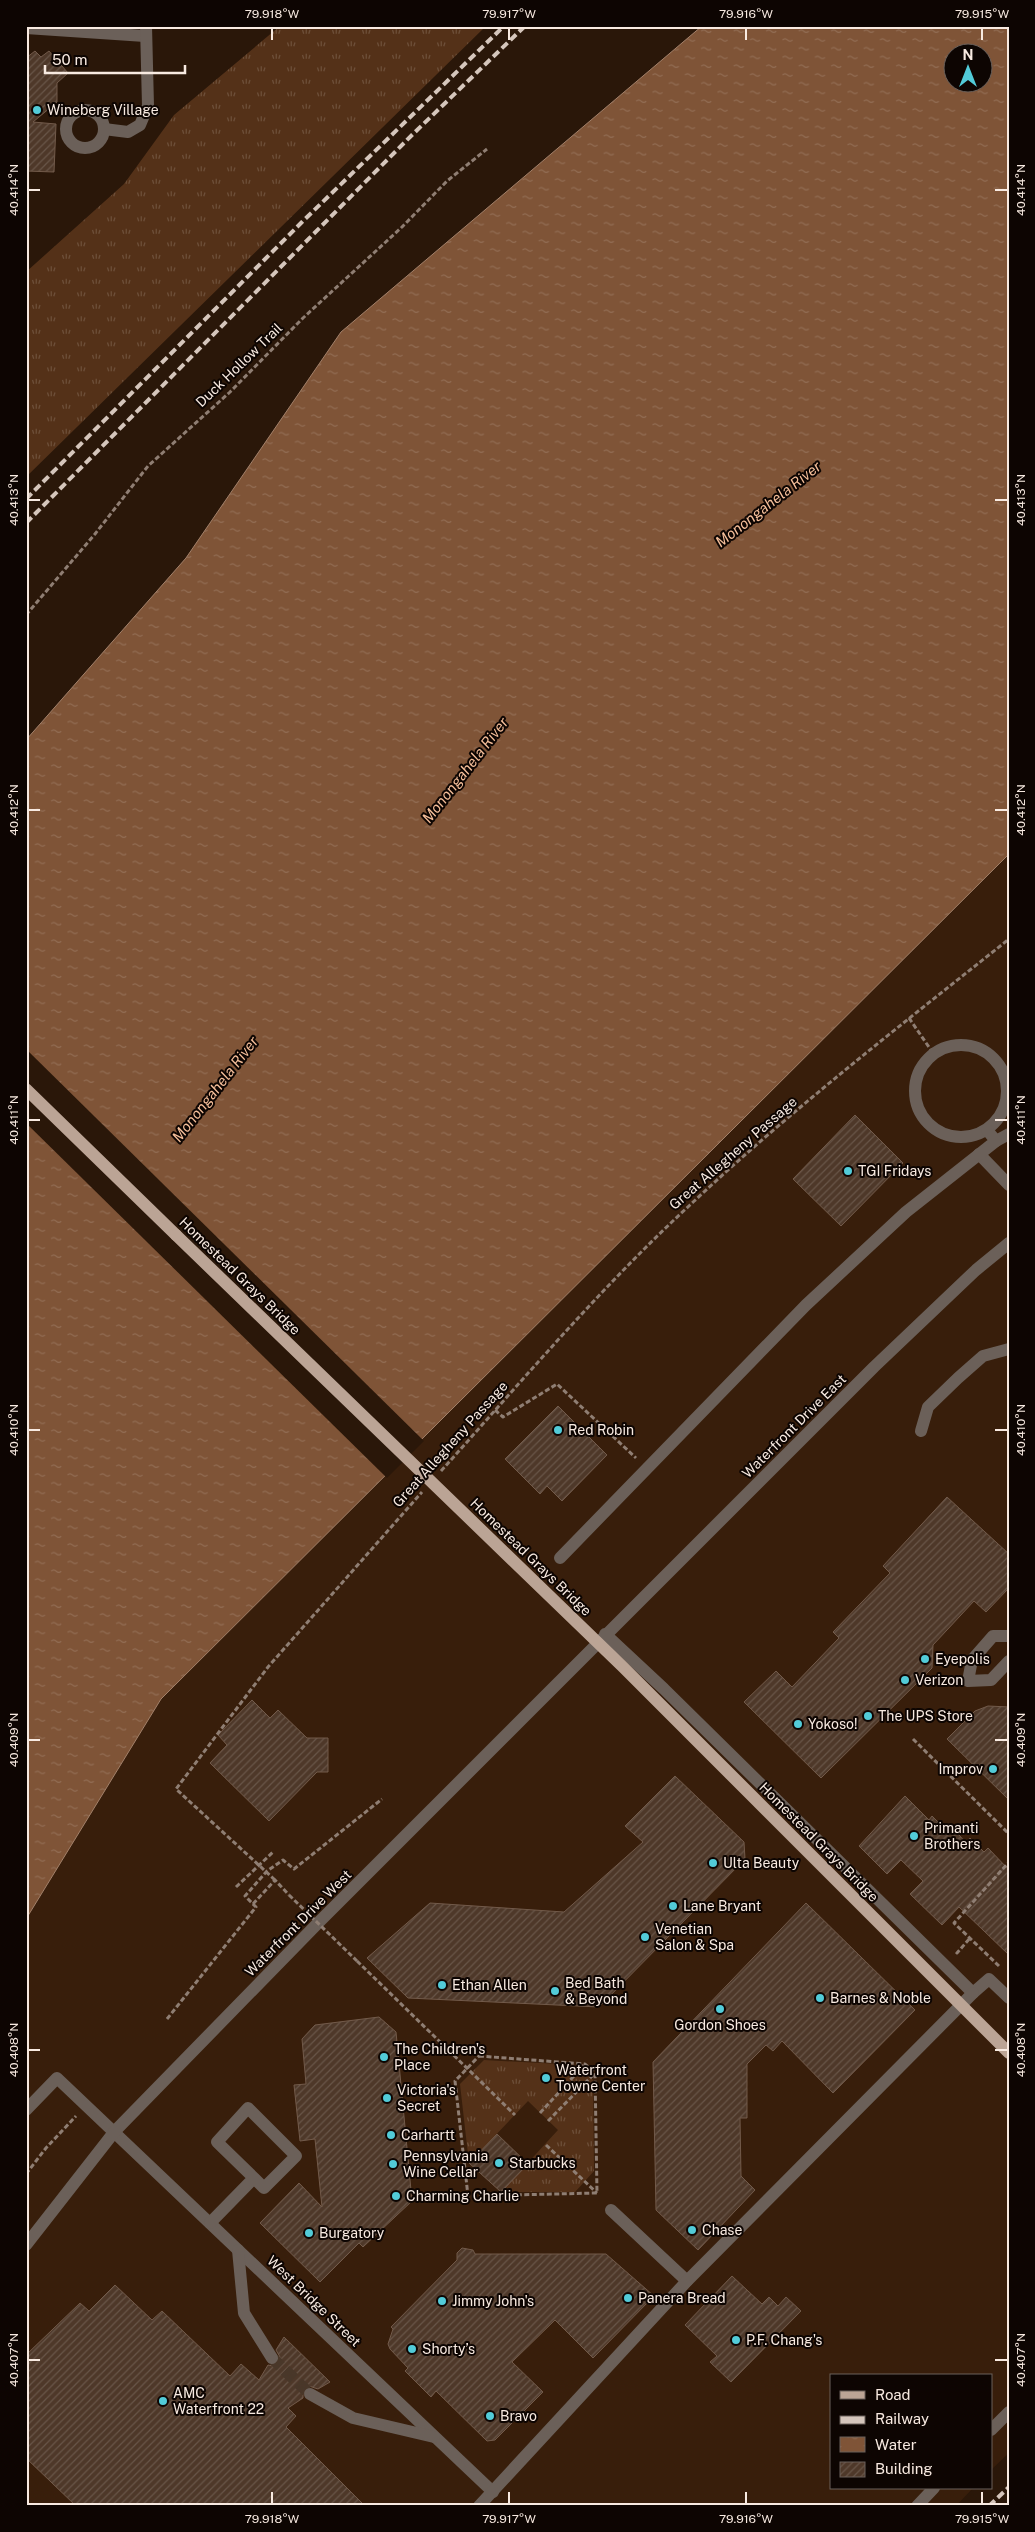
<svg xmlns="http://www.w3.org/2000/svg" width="1035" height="2532" font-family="'Public Sans',sans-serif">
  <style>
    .built { fill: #381e0b }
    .grass { fill: url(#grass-tufts) }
    .water { fill: url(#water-ripples); stroke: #a3816a; fill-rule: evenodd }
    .pier { fill: #2a1709 }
    .building { fill: url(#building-hatch); stroke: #725a4a }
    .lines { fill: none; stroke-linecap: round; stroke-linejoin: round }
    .minor-tunnel { stroke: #493729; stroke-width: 12; stroke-dasharray: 12 6; stroke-linecap: butt }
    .path { stroke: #8f7e73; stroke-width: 3; stroke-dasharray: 5 2.5; stroke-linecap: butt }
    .minor { stroke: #6b6059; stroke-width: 12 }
    .major { stroke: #bba495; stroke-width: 12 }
    .rail { stroke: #d5c6bc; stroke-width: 4; stroke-dasharray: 8 4; stroke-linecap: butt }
    .path-bridge { stroke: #8f7e73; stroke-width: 3; stroke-dasharray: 5 2.5; stroke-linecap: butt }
    .major-bridge { stroke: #bba495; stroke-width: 12 }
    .ticks { fill: none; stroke: #f8eae1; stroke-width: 2 }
    .poi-dot { fill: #52cbd8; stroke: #0d0502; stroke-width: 2 }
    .labels { text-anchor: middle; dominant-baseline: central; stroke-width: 4; stroke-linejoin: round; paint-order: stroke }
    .poi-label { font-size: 14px; fill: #f8eae1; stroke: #0d0502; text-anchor: start }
    .street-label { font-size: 14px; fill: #f8eae1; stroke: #0d0502 }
    .water-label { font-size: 15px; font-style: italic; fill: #f6bf9a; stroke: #0d0502 }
    .neatline { fill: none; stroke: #f8eae1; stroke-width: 2 }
    .ticks-label { font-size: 12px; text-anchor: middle; fill: #f8eae1 }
  </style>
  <defs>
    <pattern id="grass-tufts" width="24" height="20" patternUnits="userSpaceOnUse" patternTransform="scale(1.25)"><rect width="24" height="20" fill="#543118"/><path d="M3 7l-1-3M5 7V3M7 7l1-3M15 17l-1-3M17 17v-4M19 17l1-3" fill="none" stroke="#6d4f39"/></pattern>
    <pattern id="water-ripples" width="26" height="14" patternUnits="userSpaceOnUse" patternTransform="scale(1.25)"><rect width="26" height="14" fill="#7f5437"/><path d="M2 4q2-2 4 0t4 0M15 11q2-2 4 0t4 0" fill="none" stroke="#926d54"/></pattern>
    <pattern id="building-hatch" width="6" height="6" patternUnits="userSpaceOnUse" patternTransform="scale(1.25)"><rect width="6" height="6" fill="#4e3829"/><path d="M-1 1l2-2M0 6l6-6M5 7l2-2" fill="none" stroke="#685548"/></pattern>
  </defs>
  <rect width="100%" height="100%" fill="#2a1709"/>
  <polygon class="built" points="1009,854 1009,2453 991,2470 991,2376 831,2376 831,2488 973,2488 956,2506 26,2506 26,1919 161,1699"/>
  <g class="grass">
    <polygon points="280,26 486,26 26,477 26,272 124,184 174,115"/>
    <polygon points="484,2060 578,2065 593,2080 594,2171 575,2192 501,2192 558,2130 528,2101 469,2163 460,2084"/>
  </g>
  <path class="water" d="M702 26H1009V854L161 1699 26 1919V740L186 558 341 332ZM952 52H982V82H952Z"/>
  <polygon class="pier" points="26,1049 424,1441 387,1478 26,1123"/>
  <g class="building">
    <polygon points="35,51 41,57 49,51 68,73 57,83 57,102 33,122 56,124 54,172 26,171 26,58"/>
    <polygon points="855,1115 903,1163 841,1226 793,1179"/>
    <polygon points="558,1406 607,1455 562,1501 547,1486 540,1494 505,1459"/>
    <polygon points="947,1497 1009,1554 1009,1588 986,1612 974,1601 933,1645 932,1668 821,1778 744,1702 776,1671 792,1687 839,1638 833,1632 890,1573 883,1566"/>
    <polygon points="252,1700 270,1718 278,1710 307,1738 328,1738 328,1772 317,1772 269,1821 210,1763 227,1745 218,1735"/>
    <polygon points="988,1706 1009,1707 1009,1800 947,1739 975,1711"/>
    <polygon points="675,1776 744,1842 745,1859 599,2007 408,1998 367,1958 430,1903 564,1912 643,1842 625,1826"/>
    <polygon points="905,1796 929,1820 932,1816 949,1833 954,1829 966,1843 970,1838 984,1852 988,1848 1009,1870 1009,1955 959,1907 942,1925 910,1894 923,1881 901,1860 887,1874 859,1846"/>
    <polygon points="806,1903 915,2010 833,2093 782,2041 773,2051 766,2045 747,2064 747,2118 740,2118 741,2176 755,2190 698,2250 656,2210 653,2062"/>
    <polygon points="379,2017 396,2032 412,2201 363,2247 359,2243 320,2282 260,2223 299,2183 322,2207 315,2139 300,2141 294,2085 306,2084 302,2039 315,2025"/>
    <polygon points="497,2134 528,2164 501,2192 469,2163"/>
    <polygon points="462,2248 473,2250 475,2254 606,2254 654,2296 593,2358 555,2320 512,2362 543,2392 495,2440 487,2441 436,2391 431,2397 405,2371 408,2368 390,2349 388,2344 393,2329 391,2327 457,2260 457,2253"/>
    <polygon points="732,2276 762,2304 769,2297 778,2306 786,2297 801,2311 731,2382 710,2362 717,2356 685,2325"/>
    <polygon points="115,2285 152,2320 162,2311 230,2376 241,2364 259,2380 268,2365 273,2366 279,2362 280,2357 276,2350 284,2337 330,2382 318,2389 309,2386 303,2390 303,2398 288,2408 296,2416 286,2427 365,2506 76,2506 26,2458 26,2355 80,2303 89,2311"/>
  </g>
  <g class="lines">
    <polyline class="minor-tunnel" points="272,2358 310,2394"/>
    <g class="path">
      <polyline points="26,615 95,534 148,466 230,392 303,318 402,227 447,181 487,149"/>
      <polyline points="909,1018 933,1053"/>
      <polyline points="495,1410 503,1417 557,1384 636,1458"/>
      <path d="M441 1471C522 1381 601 1287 690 1205 791 1110 901 1025 1009 939"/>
      <polyline points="913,1739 1009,1834"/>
      <polyline points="275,1880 176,1789 268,1667 422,1492"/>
      <polyline points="236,1887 273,1852"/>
      <polyline points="253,1904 275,1880 289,1895"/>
      <polyline points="956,1952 957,1953 970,1938"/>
      <polyline points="357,1961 515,2115"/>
      <polyline points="999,1966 954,1923 1009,1862"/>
      <polyline points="167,2019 256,1907 245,1896 267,1871 283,1860 294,1869 382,1799"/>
      <polygon points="479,2056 585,2064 595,2073 597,2193 468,2196 455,2081"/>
      <polyline points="540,2113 585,2064"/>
      <polyline points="548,2121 595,2073"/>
      <polyline points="546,2145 597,2193"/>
      <polyline points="26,2174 46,2148 76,2116"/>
    </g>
    <g class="minor">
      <polyline points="26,28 145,36"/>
      <circle cx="85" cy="129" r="19"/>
      <polyline points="104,129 128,132 140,125 148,106 146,26"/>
      <circle cx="961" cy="1091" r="46"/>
      <polyline points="996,1141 1009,1134"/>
      <polyline points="979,1154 1009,1185"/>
      <polyline points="921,1431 928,1407 958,1378 983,1356 1009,1349"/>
      <polyline points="560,1558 806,1305 906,1212 996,1141 987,1130"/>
      <polyline points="605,1634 664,1689 973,1993 989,1979 1009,1998"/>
      <polyline points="1009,1636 993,1636 972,1660 968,1681 991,1680 1009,1661"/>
      <polyline points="26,2110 57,2078 493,2492"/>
      <polyline points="611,2210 687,2281"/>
      <polyline points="210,2223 254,2178 217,2142 248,2108 296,2156 264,2188 254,2178"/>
      <polyline points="26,2245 115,2131 318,1923 874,1367 976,1270 1009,1243"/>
      <polyline points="238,2250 244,2313 272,2358"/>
      <polyline points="310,2394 353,2418 434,2437"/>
      <polyline points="991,2430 1009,2412"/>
      <polyline points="479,2506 687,2281 973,1993"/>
      <polyline points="917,2506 934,2488"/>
    </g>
    <polyline class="major" points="26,1089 176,1235"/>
    <g class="rail">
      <polyline points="26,499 302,222 504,26"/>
      <polyline points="26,523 412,135 525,26"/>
      <polyline points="989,2506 1009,2487"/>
    </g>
    <polyline class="path-bridge" points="289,1895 357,1961"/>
    <polyline class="major-bridge" points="176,1235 623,1667 1009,2053"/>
  </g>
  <path class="ticks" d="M272 28V40M509 28V40M746 28V40M982 28V40M28 190H40M995 190H1008M28 500H40M995 500H1008M28 810H40M995 810H1008M28 1120H40M995 1120H1008M28 1430H40M995 1430H1008M28 1740H40M995 1740H1008M28 2050H40M995 2050H1008M28 2360H40M995 2360H1008M272 2492V2504M509 2492V2504M746 2492V2504M982 2492V2504"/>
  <g class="poi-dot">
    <circle cx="37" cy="110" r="5"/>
    <circle cx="848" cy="1171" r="5"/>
    <circle cx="558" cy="1430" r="5"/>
    <circle cx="925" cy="1659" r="5"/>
    <circle cx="905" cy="1680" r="5"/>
    <circle cx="868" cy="1716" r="5"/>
    <circle cx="798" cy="1724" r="5"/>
    <circle cx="993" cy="1769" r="5"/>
    <circle cx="914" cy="1836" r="5"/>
    <circle cx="713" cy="1863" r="5"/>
    <circle cx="673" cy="1906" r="5"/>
    <circle cx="645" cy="1937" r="5"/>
    <circle cx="442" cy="1985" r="5"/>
    <circle cx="555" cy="1991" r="5"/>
    <circle cx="820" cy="1998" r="5"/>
    <circle cx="720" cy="2009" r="5"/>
    <circle cx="384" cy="2057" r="5"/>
    <circle cx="546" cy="2078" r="5"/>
    <circle cx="387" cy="2098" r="5"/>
    <circle cx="391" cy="2135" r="5"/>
    <circle cx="499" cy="2163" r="5"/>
    <circle cx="393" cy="2164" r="5"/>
    <circle cx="396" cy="2196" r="5"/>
    <circle cx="692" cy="2230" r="5"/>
    <circle cx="309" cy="2233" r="5"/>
    <circle cx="628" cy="2298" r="5"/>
    <circle cx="442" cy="2301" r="5"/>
    <circle cx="736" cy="2340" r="5"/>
    <circle cx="412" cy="2349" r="5"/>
    <circle cx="163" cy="2401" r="5"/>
    <circle cx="490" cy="2416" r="5"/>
  </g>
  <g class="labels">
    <g class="poi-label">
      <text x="47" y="110">Wineberg Village</text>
      <text x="858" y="1171">TGI Fridays</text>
      <text x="568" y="1430">Red Robin</text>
      <text x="935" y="1659">Eyepolis</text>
      <text x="915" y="1680">Verizon</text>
      <text x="878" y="1716">The UPS Store</text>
      <text x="808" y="1724">Yokoso!</text>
      <text x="983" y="1769" text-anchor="end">Improv</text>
      <text x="924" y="1828">Primanti<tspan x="924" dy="16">Brothers</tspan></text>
      <text x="723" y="1863">Ulta Beauty</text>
      <text x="683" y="1906">Lane Bryant</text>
      <text x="655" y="1929">Venetian<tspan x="655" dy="16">Salon &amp; Spa</tspan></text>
      <text x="565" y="1983">Bed Bath<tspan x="565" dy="16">&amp; Beyond</tspan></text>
      <text x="452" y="1985">Ethan Allen</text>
      <text x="830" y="1998">Barnes &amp; Noble</text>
      <text x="720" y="2025" text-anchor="middle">Gordon Shoes</text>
      <text x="394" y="2049">The Children's<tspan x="394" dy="16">Place</tspan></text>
      <text x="556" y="2070">Waterfront<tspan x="556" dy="16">Towne Center</tspan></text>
      <text x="397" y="2090">Victoria's<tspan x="397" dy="16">Secret</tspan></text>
      <text x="401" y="2135">Carhartt</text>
      <text x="403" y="2156">Pennsylvania<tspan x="403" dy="16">Wine Cellar</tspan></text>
      <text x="509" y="2163">Starbucks</text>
      <text x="406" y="2196">Charming Charlie</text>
      <text x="702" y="2230">Chase</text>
      <text x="319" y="2233">Burgatory</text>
      <text x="638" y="2298">Panera Bread</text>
      <text x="452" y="2301">Jimmy John's</text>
      <text x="746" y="2340">P.F. Chang's</text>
      <text x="422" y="2349">Shorty’s</text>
      <text x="173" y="2393">AMC<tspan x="173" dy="16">Waterfront 22</tspan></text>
      <text x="500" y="2416">Bravo</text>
    </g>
    <g class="street-label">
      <text transform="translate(239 365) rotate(-44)">Duck Hollow Trail</text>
      <text transform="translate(733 1153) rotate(-41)">Great Allegheny Passage</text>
      <text transform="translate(240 1276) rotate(44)">Homestead Grays Bridge</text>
      <text transform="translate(794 1426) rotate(-45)">Waterfront Drive East</text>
      <text transform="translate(450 1444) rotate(-48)">Great Allegheny Passage</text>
      <text transform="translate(531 1557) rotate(44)">Homestead Grays Bridge</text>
      <text transform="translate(819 1842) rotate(45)">Homestead Grays Bridge</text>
      <text transform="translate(298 1923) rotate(-45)">Waterfront Drive West</text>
      <text transform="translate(314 2301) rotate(44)">West Bridge Street</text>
    </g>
    <g class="water-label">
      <text transform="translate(768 504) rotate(-38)">Monongahela River</text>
      <text transform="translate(465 770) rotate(-52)">Monongahela River</text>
      <text transform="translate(215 1089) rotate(-52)">Monongahela River</text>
    </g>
  </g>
  <rect width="1035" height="2532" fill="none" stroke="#0d0502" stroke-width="55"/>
  <rect x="830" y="2374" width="162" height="115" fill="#0d0502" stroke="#6b615b"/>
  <rect x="840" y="2391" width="25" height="8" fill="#bba495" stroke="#6b615b"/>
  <text x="875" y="2400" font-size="15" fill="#f8eae1">Road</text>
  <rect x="840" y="2416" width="25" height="8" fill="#d5c6bc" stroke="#6b615b"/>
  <text x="875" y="2424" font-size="15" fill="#f8eae1">Railway</text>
  <rect x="840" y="2437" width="25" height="15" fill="url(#water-ripples)" stroke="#6b615b"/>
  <text x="875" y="2450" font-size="15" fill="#f8eae1">Water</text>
  <rect x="840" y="2462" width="25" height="15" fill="url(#building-hatch)" stroke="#6b615b"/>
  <text x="875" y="2474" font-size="15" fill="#f8eae1">Building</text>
  <g transform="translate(968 68)"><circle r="24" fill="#0d0502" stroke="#6b615b"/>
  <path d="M0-4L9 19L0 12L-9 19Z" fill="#52cbd8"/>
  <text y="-8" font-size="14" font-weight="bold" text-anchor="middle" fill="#f8eae1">N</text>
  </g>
  <path d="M45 65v8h140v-8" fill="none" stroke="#f8eae1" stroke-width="2.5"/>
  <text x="52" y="65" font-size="15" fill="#f8eae1" stroke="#0d0502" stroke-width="4" paint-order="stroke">50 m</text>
  <rect x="28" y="28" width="980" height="2476" class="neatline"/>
  <g class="ticks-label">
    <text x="272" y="18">79.918°W</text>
    <text x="509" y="18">79.917°W</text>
    <text x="746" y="18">79.916°W</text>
    <text x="982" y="18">79.915°W</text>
    <text transform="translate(14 190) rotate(-90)" y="4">40.414°N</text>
    <text transform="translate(1021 190) rotate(-90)" y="4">40.414°N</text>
    <text transform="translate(14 500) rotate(-90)" y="4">40.413°N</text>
    <text transform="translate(1021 500) rotate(-90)" y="4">40.413°N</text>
    <text transform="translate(14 810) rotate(-90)" y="4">40.412°N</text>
    <text transform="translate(1021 810) rotate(-90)" y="4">40.412°N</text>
    <text transform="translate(14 1120) rotate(-90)" y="4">40.411°N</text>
    <text transform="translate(1021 1120) rotate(-90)" y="4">40.411°N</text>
    <text transform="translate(14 1430) rotate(-90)" y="4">40.410°N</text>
    <text transform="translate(1021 1430) rotate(-90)" y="4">40.410°N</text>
    <text transform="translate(14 1740) rotate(-90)" y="4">40.409°N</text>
    <text transform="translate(1021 1740) rotate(-90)" y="4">40.409°N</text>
    <text transform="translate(14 2050) rotate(-90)" y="4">40.408°N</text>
    <text transform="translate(1021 2050) rotate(-90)" y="4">40.408°N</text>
    <text transform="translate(14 2360) rotate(-90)" y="4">40.407°N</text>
    <text transform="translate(1021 2360) rotate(-90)" y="4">40.407°N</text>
    <text x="272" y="2523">79.918°W</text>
    <text x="509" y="2523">79.917°W</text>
    <text x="746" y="2523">79.916°W</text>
    <text x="982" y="2523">79.915°W</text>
  </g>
</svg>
